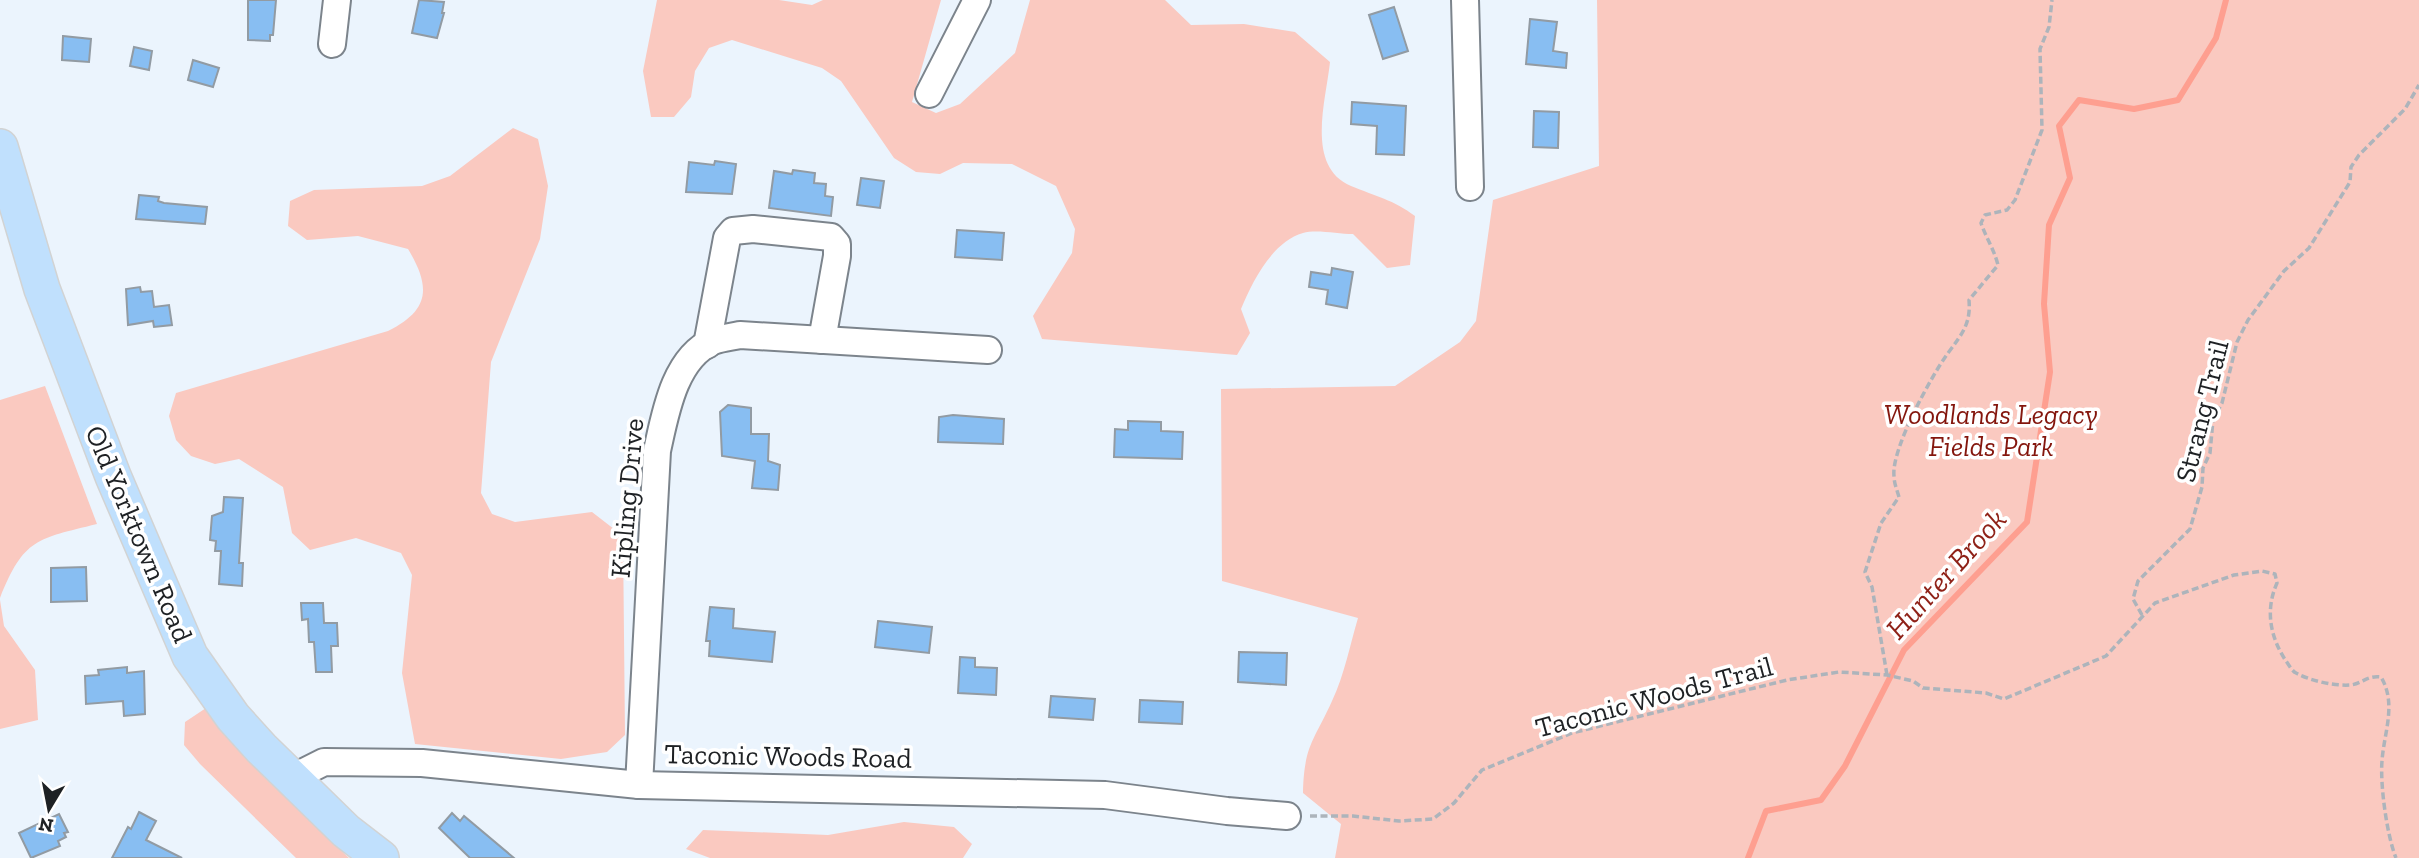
<svg xmlns="http://www.w3.org/2000/svg" width="2419" height="858" font-family="'Zilla Slab',serif">
  <style>
    .green { fill: #fac9c0 }
    .lines { fill: none; stroke-linecap: round; stroke-linejoin: round }
    .stream { stroke: #fe9f90; stroke-width: 6 }
    .building { fill: #88bef2; stroke: #929ba3; stroke-width: 2 }
    .minor-casing { stroke: #7c848c; stroke-width: 30 }
    .major-casing { stroke: #d2d3d3; stroke-width: 38 }
    .path { stroke: #adb4bb; stroke-width: 3.5; stroke-dasharray: 7 3.5; stroke-linecap: butt }
    .minor { stroke: #fff; stroke-width: 26 }
    .major { stroke: #c0e0fd; stroke-width: 35 }
    .labels { text-anchor: middle; dominant-baseline: central; stroke-width: 7; stroke-linejoin: round; paint-order: stroke }
    .street-label { font-size: 28px; fill: #1e2124; stroke: #fff }
    .park-label { font-size: 28px; font-style: italic; fill: #84160d; stroke: #fff }
    .water-label { font-size: 30px; font-style: italic; fill: #8f2218; stroke: #fff }
  </style>
  <rect width="100%" height="100%" fill="#ebf4fd"/>
  <g class="green">
    <path d="M657 0H779L812 5 823 0H941L912 102 936 113 960 104 1015 53 1030 0H1165L1191 25 1244 24 1295 32 1330 62C1326 101 1305 166 1351 186 1375 196 1394 200 1415 216L1410 265 1387 268 1353 234C1338 234 1316 229 1303 233 1272 242 1252 282 1241 309L1250 333 1237 355 1042 339 1033 316 1072 253 1075 229 1056 186 1012 164 963 163 940 174 916 172 894 158 841 81 822 68 732 40 709 48 695 71 691 97 674 117H651L643 71Z"/>
    <path d="M1597 0H2419V858H1335L1341 824 1303 793C1304 745 1314 741 1332 701 1344 676 1350 645 1358 618L1222 581 1221 389 1395 386 1460 342 1476 321 1493 200 1599 166Z"/>
    <path d="M513 128 538 139 548 186 540 239 491 362 481 493 492 514 515 522 592 512 623 536 625 735 607 752 561 759 415 744 402 673 412 575 401 553 356 538 310 550 292 533 283 487 239 459 215 464 191 456 176 440 169 416 176 393 388 331C430 310 431 287 408 249L358 236 307 240 288 226 290 201 314 190 422 186 450 176Z"/>
    <path d="M45 386 97 524C37 539 24 538 0 598V400Z"/>
    <polygon points="0,600 4,626 35,670 38,720 0,729"/>
    <polygon points="206,708 264,777 349,858 296,858 200,764 184,745 185,722"/>
    <polygon points="904,822 954,827 972,844 963,858 710,858 686,849 703,830 828,835"/>
  </g>
  <g class="lines">
    <polyline class="stream" points="1748,858 1766,811 1821,800 1845,766 1904,650 2027,522 2050,372 2044,304 2049,225 2070,178 2059,126 2079,100 2134,109 2178,100 2216,38 2226,0"/>
  </g>
  <g class="building">
    <polygon points="248,0 276,0 273,35 270,35 270,41 248,40"/>
    <polygon points="419,0 444,2 442,13 444,13 437,38 412,33"/>
    <polygon points="1394,7 1408,51 1383,59 1369,15"/>
    <polygon points="1530,19 1557,22 1553,51 1567,53 1566,68 1526,64"/>
    <polygon points="63,36 91,39 89,62 62,60"/>
    <polygon points="134,47 152,51 149,70 130,66"/>
    <polygon points="193,60 219,68 213,87 188,80"/>
    <polygon points="1352,102 1406,106 1404,155 1376,154 1377,126 1351,124"/>
    <polygon points="1534,111 1559,112 1558,148 1533,147"/>
    <polygon points="715,161 736,164 732,194 686,192 689,162 714,165"/>
    <polygon points="793,170 815,173 814,183 826,184 825,196 833,197 831,216 769,208 774,171 792,174"/>
    <polygon points="861,178 884,181 880,208 857,205"/>
    <polygon points="139,195 159,197 158,201 164,203 207,207 205,224 136,219"/>
    <polygon points="957,230 1004,233 1002,260 955,257"/>
    <polygon points="1332,268 1353,272 1347,308 1326,304 1328,290 1309,287 1311,272 1331,275"/>
    <polygon points="140,287 141,292 152,291 154,307 169,305 172,325 154,327 153,321 128,325 126,289"/>
    <polygon points="728,405 751,408 751,434 769,434 768,461 780,465 778,490 752,488 755,461 722,456 720,412"/>
    <polygon points="953,415 1004,419 1003,444 938,442 939,417"/>
    <polygon points="1128,421 1161,422 1161,431 1183,432 1182,459 1114,457 1115,429 1128,430"/>
    <polygon points="224,497 243,498 239,563 243,563 242,586 219,584 221,551 215,551 216,541 210,540 212,516 223,512"/>
    <polygon points="86,567 87,601 51,602 51,568"/>
    <polygon points="301,603 323,603 324,623 337,623 338,646 331,646 332,672 316,672 314,642 309,642 308,619 302,620"/>
    <polygon points="710,607 734,609 733,628 775,632 772,662 709,656 710,641 706,641"/>
    <polygon points="878,621 932,627 929,653 875,647"/>
    <polygon points="1239,652 1287,653 1286,685 1238,682"/>
    <polygon points="960,657 975,658 975,667 997,668 996,695 958,693"/>
    <polygon points="127,667 127,673 144,671 145,714 124,716 123,701 86,704 85,676 99,675 98,670"/>
    <polygon points="1051,696 1095,699 1093,720 1049,717"/>
    <polygon points="1140,700 1183,702 1182,724 1139,722"/>
    <polygon points="139,812 156,821 146,840 182,858 112,858 128,827 131,829"/>
    <polygon points="452,813 460,821 464,816 514,858 470,858 439,828"/>
    <polygon points="59,814 68,832 64,833 66,837 58,841 60,846 31,858 19,833"/>
  </g>
  <g class="lines">
    <g class="minor-casing">
      <g id="minor">
        <polyline points="1465,0 1470,187"/>
        <polyline points="332,44 337,0"/>
        <polyline points="929,94 977,0"/>
        <polyline points="707,345 727,238 733,231 753,229 831,237 837,244 837,256 822,340"/>
        <polyline points="292,778 324,762 422,763 639,785 1105,795 1227,811 1287,816"/>
        <path d="M639 785 657 451C665 415 674 358 713 341 721 338 731 337 740 335L988 350"/>
      </g>
    </g>
    <g class="major-casing">
      <polyline id="major" points="0,147 42,289 113,476 190,656 233,717 261,748 346,831 381,858"/>
    </g>
    <g class="path">
      <polyline points="2142,615 2133,599 2138,581 2190,529 2202,487 2203,468 2210,453 2213,420 2222,403 2237,342 2248,320 2284,271 2309,248 2350,182 2351,167 2359,155 2405,109 2419,85"/>
      <path d="M1887 675 1872 587 1865 572 1881 523 1899 497C1897 490 1894 483 1894 476 1891 449 1932 375 1948 353 1962 334 1971 324 1969 300L1998 265C1994 249 1986 238 1981 223L1985 215 2007 210 2015 200 2042 130 2040 49 2049 27 2052 0"/>
      <path d="M1310 816H1353L1399 821 1433 819 1454 803 1482 770 1572 733 1787 680 1839 672 1887 675 1913 681 1923 688 1986 693 2004 699 2106 656 2155 603 2234 575 2262 571 2275 574 2277 583C2265 610 2270 637 2286 661 2289 665 2292 671 2296 673 2311 681 2334 686 2350 685 2362 684 2367 675 2381 677 2397 704 2384 732 2382 761 2380 785 2387 836 2396 858"/>
    </g>
    <use href="#minor" class="minor"/>
    <use href="#major" class="major"/>
  </g>
  <g class="labels">
    <g class="street-label">
      <text transform="translate(2202 411) rotate(-76)">Strang Trail</text>
      <text transform="translate(627 498) rotate(-85)">Kipling Drive</text>
      <text transform="translate(139 534) rotate(67)">Old Yorktown Road</text>
      <text transform="translate(1654 697) rotate(-15)">Taconic Woods Trail</text>
      <text transform="translate(788 756) rotate(1)">Taconic Woods Road</text>
    </g>
    <g class="park-label">
      <text x="1991" y="414">Woodlands Legacy<tspan x="1991" dy="32">Fields Park</tspan></text>
    </g>
    <g class="water-label">
      <text transform="translate(1946 574) rotate(-48)">Hunter Brook</text>
    </g>
  </g>
  <g transform="translate(49 809) rotate(190)" stroke="#ffffff" stroke-width="5" paint-order="stroke">
  <path d="M0-5L12 26L0 18L-12 26Z" fill="#1e2124"/>
  <text y="-10" font-size="19" font-weight="bold" text-anchor="middle" fill="#1e2124">N</text>
  </g>
</svg>
